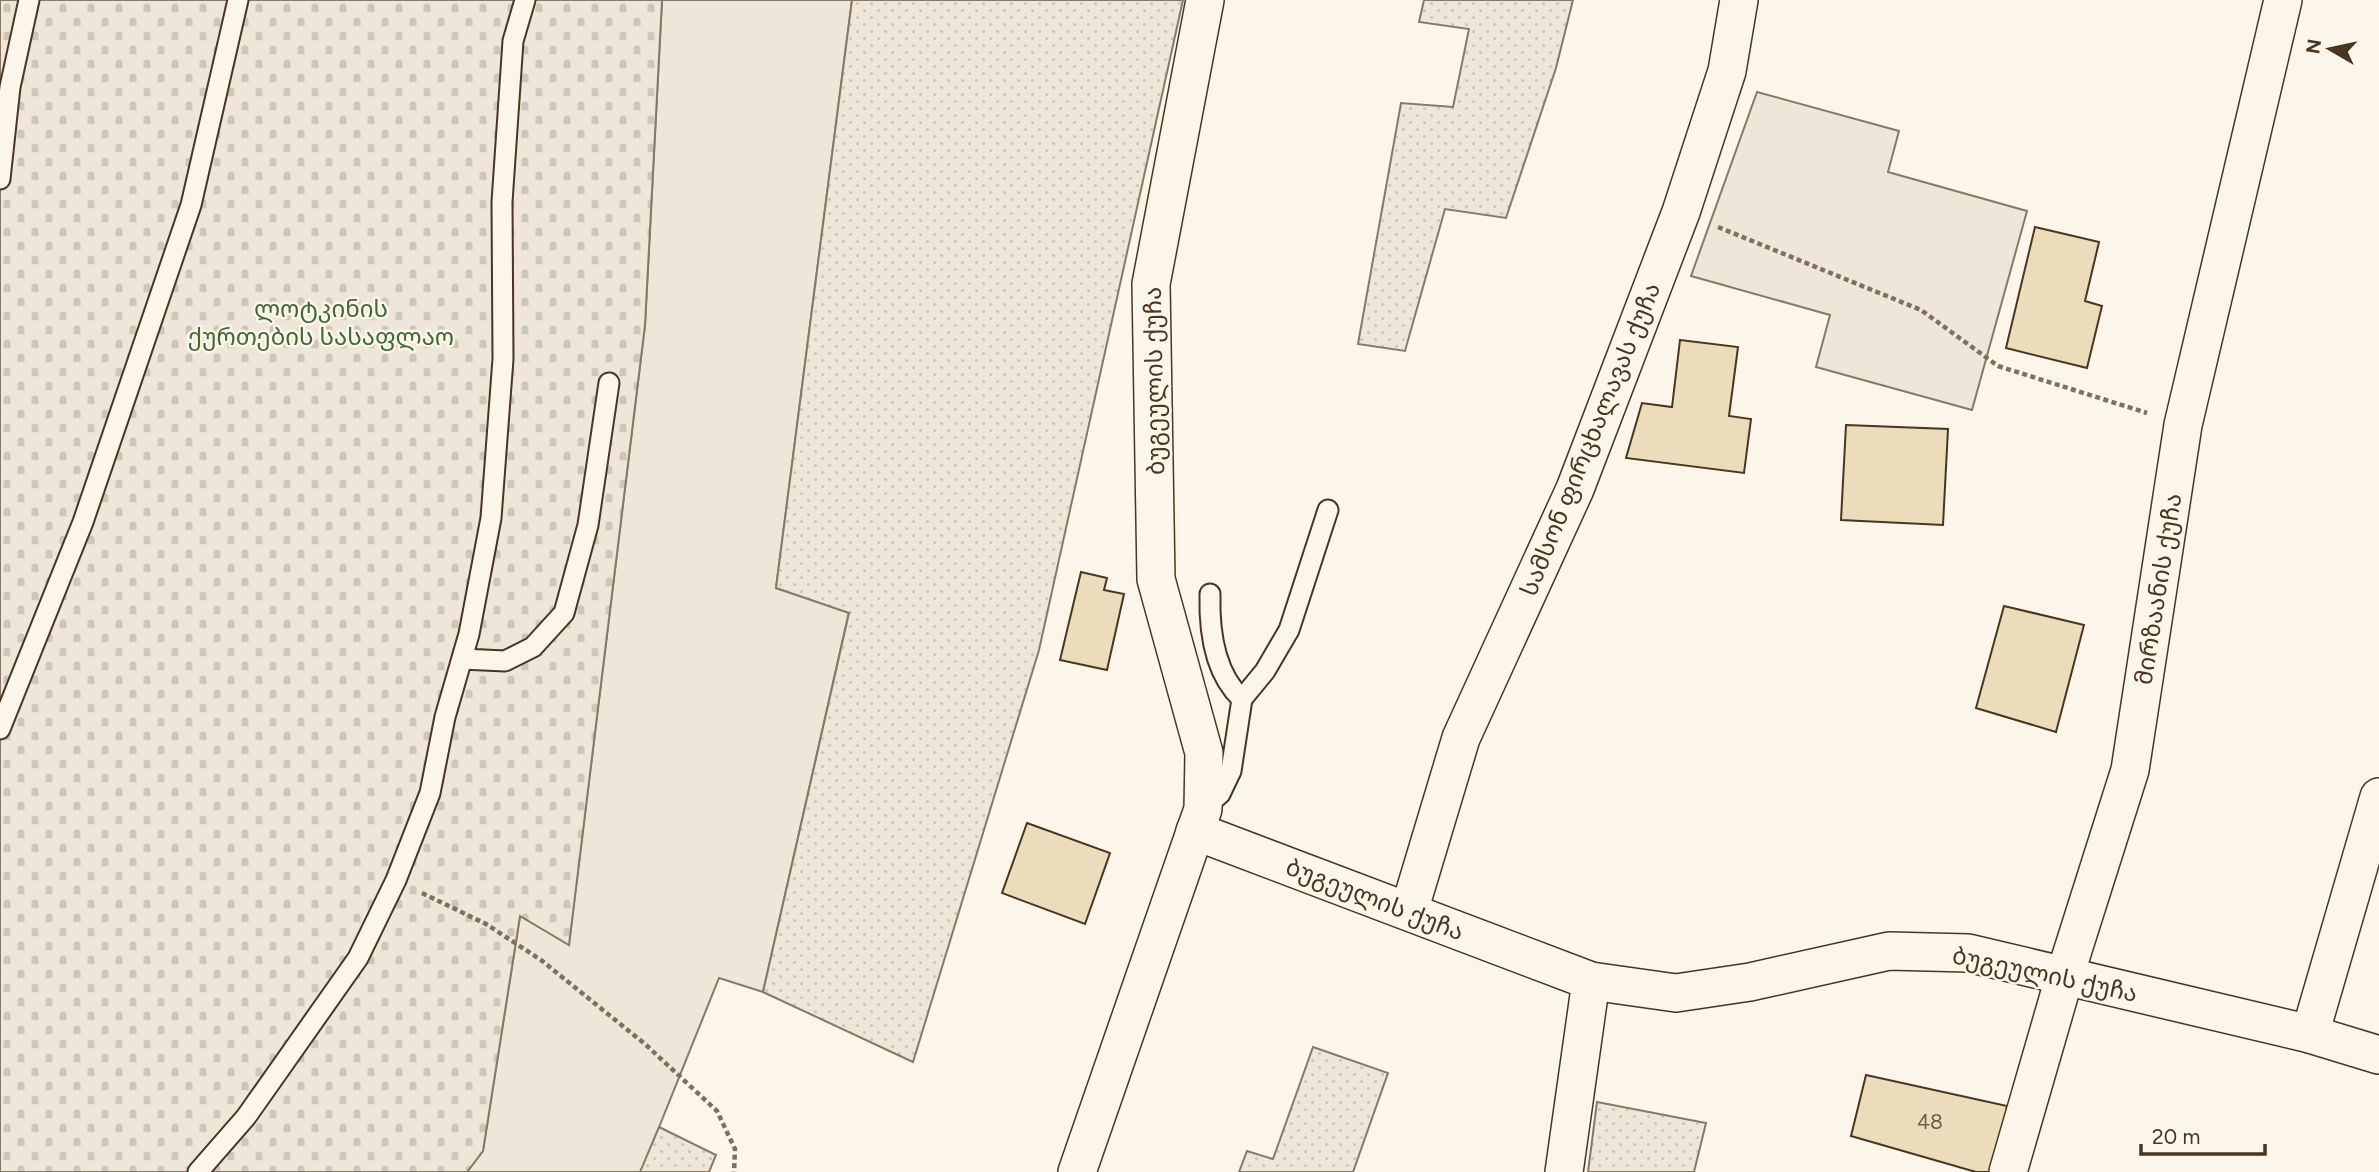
<svg xmlns="http://www.w3.org/2000/svg" width="2379" height="1172" font-family="Figtree,'Noto Sans Georgian',sans-serif">
  <style>
    .grass { fill: #ede6d9; stroke: #887966; stroke-width: 2 }
    .cemetery { fill: url(#cemetery-stones); stroke: #887966; stroke-width: 2 }
    .park { fill: url(#park-dots); stroke: #887966; stroke-width: 2 }
    .building { fill: #ecdcbc; stroke: #4a3520; stroke-width: 2 }
    .lines { fill: none; stroke-linecap: round; stroke-linejoin: round }
    .service-casing { stroke: #4a3520; stroke-width: 23 }
    .minor-casing { stroke: #4a3520; stroke-width: 40 }
    .path { stroke: #7f6f5c; stroke-width: 4.5; stroke-dasharray: 5 3.5; stroke-linecap: butt }
    .service { stroke: #fbf6e9; stroke-width: 19 }
    .minor { stroke: #fbf6e9; stroke-width: 37 }
    .labels { text-anchor: middle; dominant-baseline: central; stroke-width: 5; stroke-linejoin: round; paint-order: stroke }
    .number-label { font-size: 21px; fill: #725f47 }
    .park-label { font-size: 24px; fill: #436837; stroke: #fbf6e9 }
    .street-label { font-size: 24px; fill: #4a3520; stroke: #fbf6e9 }
  </style>
  <defs>
    <pattern id="cemetery-stones" width="16" height="16" patternUnits="userSpaceOnUse" patternTransform="scale(1.75)"><rect width="16" height="16" fill="#ede6d9"/><path d="M2 7V4a2 2 0 0 1 4 0v3zM10 15v-3a2 2 0 0 1 4 0v3z" fill="#cdc6ba"/></pattern>
    <pattern id="park-dots" width="8" height="8" patternUnits="userSpaceOnUse" patternTransform="scale(1.75)"><rect width="8" height="8" fill="#ede6d9"/><path d="M2 2h.1M6 6h.1" fill="none" stroke="#cdc6ba" stroke-width="1.8" stroke-linecap="round"/></pattern>
  </defs>
  <rect width="100%" height="100%" fill="#fbf6e9"/>
  <g class="grass">
    <polygon points="662,0 852,0 776,588 849,612 763,992 719,978 641,1172 467,1172 483,1150 520,916 569,944 645,325"/>
    <polygon points="1757,92 1899,131 1888,172 2027,211 1972,410 1816,367 1830,315 1691,276"/>
  </g>
  <polygon class="cemetery" points="0,0 662,0 645,325 569,945 520,916 483,1151 467,1172 0,1172"/>
  <g class="park">
    <polygon points="852,0 1183,0 1039,650 913,1062 763,992 849,613 776,588"/>
    <polygon points="1424,0 1573,0 1556,68 1506,218 1445,209 1405,351 1358,344 1401,103 1453,107 1469,29 1419,22"/>
    <polygon points="1313,1047 1388,1073 1353,1172 1239,1172 1247,1151 1273,1159"/>
    <polygon points="1597,1102 1706,1123 1694,1172 1588,1172"/>
    <polygon points="659,1127 716,1155 709,1172 640,1172"/>
  </g>
  <g class="building">
    <polygon points="2035,227 2099,242 2085,301 2102,306 2087,368 2006,348"/>
    <polygon points="1680,340 1738,347 1729,416 1751,419 1744,473 1626,458 1642,403 1672,407"/>
    <polygon points="1846,425 1948,429 1943,525 1841,520"/>
    <polygon points="1081,572 1107,578 1104,590 1124,594 1107,670 1060,660"/>
    <polygon points="2004,606 2084,625 2056,732 1976,708"/>
    <polygon points="1027,823 1110,853 1085,924 1002,893"/>
    <polygon points="1866,1075 2007,1106 1995,1172 1976,1172 1851,1136"/>
  </g>
  <g class="lines">
    <g class="service-casing">
      <g id="service">
        <polyline points="0,179 10,87 29,0"/>
        <path d="M1210 594C1209 631 1214 673 1242 699"/>
        <polyline points="462,659 505,661 533,647 564,613 588,525 609,383"/>
        <polyline points="0,729 83,522 191,205 238,0"/>
        <polyline points="1203,809 1220,794 1231,771 1242,699 1265,671 1289,630 1328,510"/>
        <polyline points="198,1172 246,1117 358,958 396,880 430,793 445,717 469,634 491,518 503,359 502,202 513,41 525,0"/>
      </g>
    </g>
    <g class="minor-casing">
      <g id="minor">
        <polyline points="1195,831 1591,981 1676,993 1750,982 1889,951 1968,953 2310,1034 2379,1055"/>
        <polyline points="1409,911 1461,738 1575,489 1681,212 1727,71 1739,0"/>
        <polyline points="2310,1034 2379,797"/>
        <polyline points="1077,1172 1203,809 1204,753 1156,579 1151,284 1205,0"/>
        <polyline points="1564,1172 1591,981"/>
        <polyline points="2008,1172 2065,975 2130,770 2183,425 2283,0"/>
      </g>
    </g>
    <g class="path">
      <polyline points="1718,227 1921,310 1998,366 2147,413"/>
      <polyline points="422,893 486,924 541,960 645,1044 717,1111 735,1149 734,1172"/>
    </g>
    <use href="#service" class="service"/>
    <use href="#minor" class="minor"/>
  </g>
  <g class="labels">
    <g class="number-label">
      <text x="1930" y="1121">48</text>
    </g>
    <g class="park-label">
      <text x="321" y="308">ლოტკინის<tspan x="321" dy="28">ქურთების სასაფლაო</tspan></text>
    </g>
    <g class="street-label">
      <text transform="translate(1154 381) rotate(-91)">ბუგეულის ქუჩა</text>
      <text transform="translate(1590 439) rotate(-68)">სამსონ ფირცხალავას ქუჩა</text>
      <text transform="translate(2158 589) rotate(-81)">მირზაანის ქუჩა</text>
      <text transform="translate(1375 899) rotate(21)">ბუგეულის ქუჩა</text>
      <text transform="translate(2045 974) rotate(12)">ბუგეულის ქუჩა</text>
    </g>
  </g>
  <g transform="translate(2330 49) rotate(279)" stroke="#fbf6e9" stroke-width="5" paint-order="stroke">
  <path d="M0-5L12 26L0 18L-12 26Z" fill="#4a3520"/>
  <text y="-10" font-size="19" font-weight="bold" text-anchor="middle" fill="#4a3520">N</text>
  </g>
  <path d="M2141 1144v10h124v-10" fill="none" stroke="#4a3520" stroke-width="3.5"/>
  <text x="2152" y="1144" font-size="21" fill="#4a3520" stroke="#fbf6e9" stroke-width="5" paint-order="stroke">20 m</text>
</svg>
